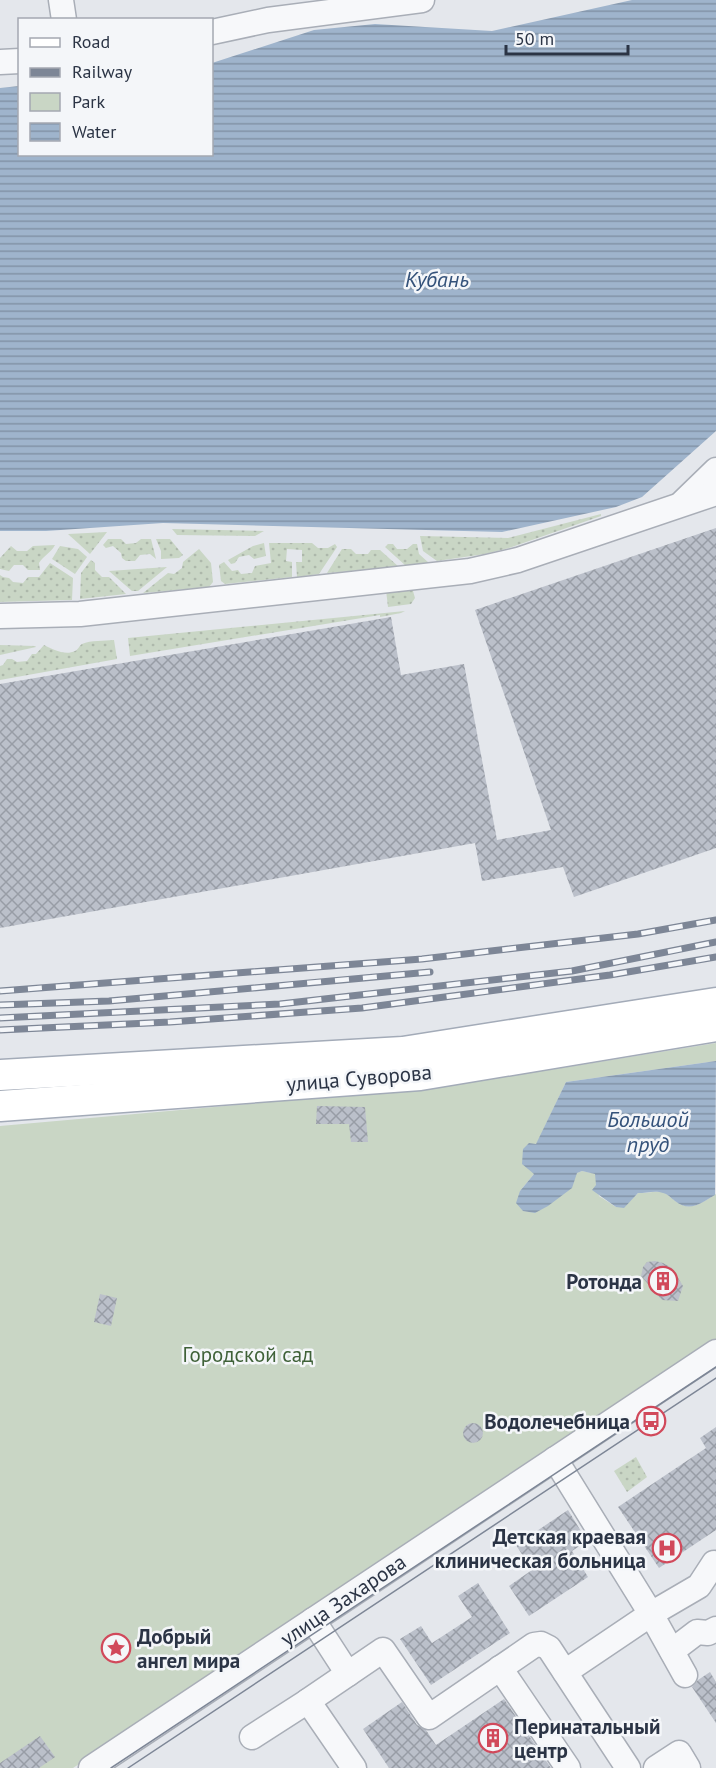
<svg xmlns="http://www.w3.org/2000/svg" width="716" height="1768" font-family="'PT Sans',sans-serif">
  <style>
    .grass { fill: url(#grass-dots) }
    .green { fill: #c9d6c5 }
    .water { fill: url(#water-rules) }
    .building { fill: url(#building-cross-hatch) }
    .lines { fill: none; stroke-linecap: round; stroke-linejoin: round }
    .minor-casing { stroke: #a9aeb7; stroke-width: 27 }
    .major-casing { stroke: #a3abb8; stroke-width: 33 }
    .minor { stroke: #f7f8fa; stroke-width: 24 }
    .major { stroke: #fff; stroke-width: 30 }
    .tram { stroke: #7d8696; stroke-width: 1.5 }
    .rail-casing { stroke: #7d8696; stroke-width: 7 }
    .rail { stroke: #f4f6f9; stroke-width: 4.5; stroke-dasharray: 14; stroke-linecap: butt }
    .labels { text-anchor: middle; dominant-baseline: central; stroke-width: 5; stroke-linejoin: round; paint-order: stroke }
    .street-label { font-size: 21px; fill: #2b3445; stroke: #f4f6f9 }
    .poi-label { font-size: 21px; font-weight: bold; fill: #2b3445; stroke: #f4f6f9; text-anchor: end }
    .park-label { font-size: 21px; fill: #3f6138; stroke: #f4f6f9 }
    .water-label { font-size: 22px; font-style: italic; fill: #34527a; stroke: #f4f6f9 }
  </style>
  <defs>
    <pattern id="grass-dots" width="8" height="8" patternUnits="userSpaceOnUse" patternTransform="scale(1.5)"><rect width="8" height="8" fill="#c9d6c5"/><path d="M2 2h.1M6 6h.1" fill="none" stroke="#adb8ab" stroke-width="1.8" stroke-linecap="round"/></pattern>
    <pattern id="water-rules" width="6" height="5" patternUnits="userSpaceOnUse" patternTransform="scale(1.5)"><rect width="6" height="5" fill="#9fb4cc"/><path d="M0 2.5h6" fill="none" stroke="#8293a7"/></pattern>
    <pattern id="building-cross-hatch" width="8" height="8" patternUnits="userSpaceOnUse" patternTransform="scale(1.5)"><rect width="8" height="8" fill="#bbc0ca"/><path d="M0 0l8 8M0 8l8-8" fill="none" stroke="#989da6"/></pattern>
  </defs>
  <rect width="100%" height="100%" fill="#e4e7ec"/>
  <g class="grass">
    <polygon points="601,514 601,516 509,548 485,554 437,561 423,551 420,536 508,538"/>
    <polygon points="172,529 264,531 255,536 177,535"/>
    <polygon points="107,532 90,554 68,534"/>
    <polygon points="108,539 121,539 126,544 136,543 141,539 151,539 156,559 150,554 140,555 135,561 126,561 122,558 121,553 113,546 106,548 103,545"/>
    <polygon points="156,539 170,539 183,555 179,558 161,559 161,551"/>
    <polygon points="264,543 266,556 254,559 249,555 239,557 235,563 231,564 228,560 253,546"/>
    <polygon points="269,543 312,543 318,548 328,548 335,544 337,547 319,574 297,577 296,562 302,562 302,550 287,549 286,561 292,562 292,577 225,584 221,581 219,565 224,562 232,571 238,570 241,574 252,573 255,566 271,563"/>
    <polygon points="388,544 393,544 397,549 407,549 413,544 417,544 419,554 429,563 406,566 385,547"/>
    <path d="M55 545C51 553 44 555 39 563L40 570H28L23 565H14L9 571 0 569V558L11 546 17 551H27L33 546Z"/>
    <polygon points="60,546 78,549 87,557 75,574 52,559"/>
    <polygon points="199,549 211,563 213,582 209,587 143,593 168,573 174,574 182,568 183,562"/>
    <polygon points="342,549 351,549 356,554 368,554 371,550 380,550 399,567 327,573"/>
    <polygon points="91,560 95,563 95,570 102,577 109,577 126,594 80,599 81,573"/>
    <polygon points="50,563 73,578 72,600 0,602 0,575 3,577 9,578 13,582 23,583 28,577 39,577"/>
    <polygon points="167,567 138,591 132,591 109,571"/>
    <polygon points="410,589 413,591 415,598 411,604 388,607 386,590"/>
    <polygon points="405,611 401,613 380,617 380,615 130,656 128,638"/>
    <path d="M114 640 117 659 0 680V666L3 665 7 659H12L17 662 27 661 32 654H36L44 645C52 649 65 656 75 651 78 650 79 646 82 644 91 640 104 641 114 640Z"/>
    <polygon points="0,645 35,646 36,647 0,655"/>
    <polygon points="636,1457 647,1477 627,1492 614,1471"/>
  </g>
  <path class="green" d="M716 1043V1061L566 1082 536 1145 534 1174 520 1191 523 1211C549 1215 561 1191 577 1173L582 1171 596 1174 599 1196 616 1207H624L638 1193C646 1193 655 1191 662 1192 667 1193 670 1197 674 1200 690 1213 701 1203 716 1194V1341L73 1768H0V1126L259 1103 555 1069Z"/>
  <g class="water">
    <polygon points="632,0 716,0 716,431 642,497 616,507 502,532 163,523 46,531 0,531 0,88 19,86 20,154 212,154 212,63 314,30 375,24 492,31"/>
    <path d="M716 1061 715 1195C701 1203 690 1213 675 1201 671 1198 668 1194 663 1193 656 1190 646 1193 638 1193L624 1208 616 1207 592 1190 596 1185 595 1174 582 1171 577 1173 572 1188 548 1206 535 1213 523 1211 516 1203 520 1191 534 1174 522 1164 523 1149 529 1143 536 1144 566 1082Z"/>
  </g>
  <g class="building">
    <polygon points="716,528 716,848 574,897 563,867 482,881 475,843 0,928 0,684 391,617 401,675 464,664 497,840 551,830 475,610"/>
    <polygon points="317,1106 365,1107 368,1142 351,1142 349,1124 316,1124"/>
    <polygon points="655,1261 663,1263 672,1268 683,1286 678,1301 662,1300 641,1276 643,1267 647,1262"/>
    <polygon points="100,1294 117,1298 111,1326 94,1322"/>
    <circle cx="473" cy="1433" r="10"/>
    <polygon points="716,1427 716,1530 659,1568 618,1507 706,1448 700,1438"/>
    <polygon points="568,1510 587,1541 572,1551 588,1577 529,1616 509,1586 532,1570 516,1545"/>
    <polygon points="478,1583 510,1633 431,1685 400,1639 421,1626 432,1643 472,1617 458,1596"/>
    <polygon points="710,1672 716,1682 716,1723 692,1687 698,1680"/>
    <polygon points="504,1699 551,1768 389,1768 363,1729 402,1702 417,1725 426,1730 436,1745"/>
    <polygon points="40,1736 55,1757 39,1768 0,1768 0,1763"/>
  </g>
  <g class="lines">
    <g class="minor-casing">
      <g id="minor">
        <polyline points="61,0 64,20"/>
        <polyline points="212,32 268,20 422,0"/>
        <polyline points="0,62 20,61"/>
        <polyline points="683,502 716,470"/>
        <polyline points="0,616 80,614 470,571 518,560 716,493"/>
        <polyline points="555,1459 651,1614 685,1675"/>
        <polyline points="313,1620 348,1674"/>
        <polyline points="672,1651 697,1632 708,1633 716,1629"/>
        <polyline points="500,1668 568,1768"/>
        <polyline points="565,1672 651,1614 699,1586 714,1563"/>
        <polyline points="252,1737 308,1701"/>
        <polyline points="91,1768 716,1352"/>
        <polyline points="354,1768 308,1701 383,1650 429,1717 534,1645 541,1644 549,1648 628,1768"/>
        <polyline points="656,1768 679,1753 688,1768"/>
      </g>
    </g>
    <g class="major-casing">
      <g id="major">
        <polyline points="0,1075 403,1052 716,1003"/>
        <polyline points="0,1106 420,1075 716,1026"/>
      </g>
    </g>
    <use href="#minor" class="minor"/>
    <use href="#major" class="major"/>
    <g class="tram">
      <polyline points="111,1768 716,1367"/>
      <polyline points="128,1768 716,1378"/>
    </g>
    <g class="rail-casing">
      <g id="rail">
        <polyline points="0,991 422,959 638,934 716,920"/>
        <polyline points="0,1005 109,1001 430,972"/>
        <polyline points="0,1018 280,1004 572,971 716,942"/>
        <polyline points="0,1030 170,1022 362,1008 610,975 716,957"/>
      </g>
    </g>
    <use href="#rail" class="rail"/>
  </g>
  <defs>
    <g id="building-ring" transform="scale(1.5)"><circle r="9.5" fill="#f4f6f9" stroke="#d1495b" stroke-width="1.5"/><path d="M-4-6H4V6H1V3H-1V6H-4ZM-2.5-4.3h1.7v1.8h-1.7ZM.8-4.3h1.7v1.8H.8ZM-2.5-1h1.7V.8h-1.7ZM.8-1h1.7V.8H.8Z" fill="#d1495b"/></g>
    <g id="bus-ring" transform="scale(1.5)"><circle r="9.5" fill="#f4f6f9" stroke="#d1495b" stroke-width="1.5"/><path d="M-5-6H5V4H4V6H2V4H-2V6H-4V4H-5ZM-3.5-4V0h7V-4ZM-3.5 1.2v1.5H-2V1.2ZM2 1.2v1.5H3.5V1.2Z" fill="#d1495b"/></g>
    <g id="hospital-ring" transform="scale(1.5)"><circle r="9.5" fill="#f4f6f9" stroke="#d1495b" stroke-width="1.5"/><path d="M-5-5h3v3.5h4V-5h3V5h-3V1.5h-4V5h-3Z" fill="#d1495b"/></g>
    <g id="sight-ring" transform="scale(1.5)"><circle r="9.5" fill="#f4f6f9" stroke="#d1495b" stroke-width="1.5"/><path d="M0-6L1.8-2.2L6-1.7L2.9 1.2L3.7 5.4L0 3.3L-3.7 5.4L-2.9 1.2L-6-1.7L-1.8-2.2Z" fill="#d1495b"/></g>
  </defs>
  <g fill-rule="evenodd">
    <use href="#building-ring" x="663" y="1281"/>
    <use href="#bus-ring" x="651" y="1421"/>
    <use href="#hospital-ring" x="667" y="1548"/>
    <use href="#sight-ring" x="116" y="1648"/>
    <use href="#building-ring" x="493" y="1738"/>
  </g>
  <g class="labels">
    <g class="street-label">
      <text transform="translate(359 1078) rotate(-5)">улица Суворова</text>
      <text transform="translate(343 1600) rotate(-34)">улица Захарова</text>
    </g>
    <g class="poi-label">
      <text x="642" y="1281">Ротонда</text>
      <text x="630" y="1421">Водолечебница</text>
      <text x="646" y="1536">Детская краевая<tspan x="646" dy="24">клиническая больница</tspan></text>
      <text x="137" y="1636" text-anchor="start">Добрый<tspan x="137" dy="24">ангел мира</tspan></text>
      <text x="514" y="1726" text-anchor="start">Перинатальный<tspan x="514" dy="24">центр</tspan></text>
    </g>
    <g class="park-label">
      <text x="248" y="1354">Городской сад</text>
    </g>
    <g class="water-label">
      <text x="437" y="279">Кубань</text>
      <text x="648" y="1119">Большой<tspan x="648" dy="25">пруд</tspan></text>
    </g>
  </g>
  <rect x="18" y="18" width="195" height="138" fill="#f4f6f9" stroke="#a4a8b1" stroke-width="1.5"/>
  <rect x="30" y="38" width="30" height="9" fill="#ffffff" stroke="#a4a8b1" stroke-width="1.5"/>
  <text x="72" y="48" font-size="18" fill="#2b3445">Road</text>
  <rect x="30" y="68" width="30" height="9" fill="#7d8696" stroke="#a4a8b1" stroke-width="1.5"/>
  <text x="72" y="78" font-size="18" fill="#2b3445">Railway</text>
  <rect x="30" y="93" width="30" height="18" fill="#c9d6c5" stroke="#a4a8b1" stroke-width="1.5"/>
  <text x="72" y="108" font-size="18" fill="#2b3445">Park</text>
  <rect x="30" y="123" width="30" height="18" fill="url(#water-rules)" stroke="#a4a8b1" stroke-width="1.5"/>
  <text x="72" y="138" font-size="18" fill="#2b3445">Water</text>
  <path d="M506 45v9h122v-9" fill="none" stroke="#2b3445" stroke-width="3"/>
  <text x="515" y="45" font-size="18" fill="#2b3445" stroke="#f4f6f9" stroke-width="4.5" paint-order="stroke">50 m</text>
</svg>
